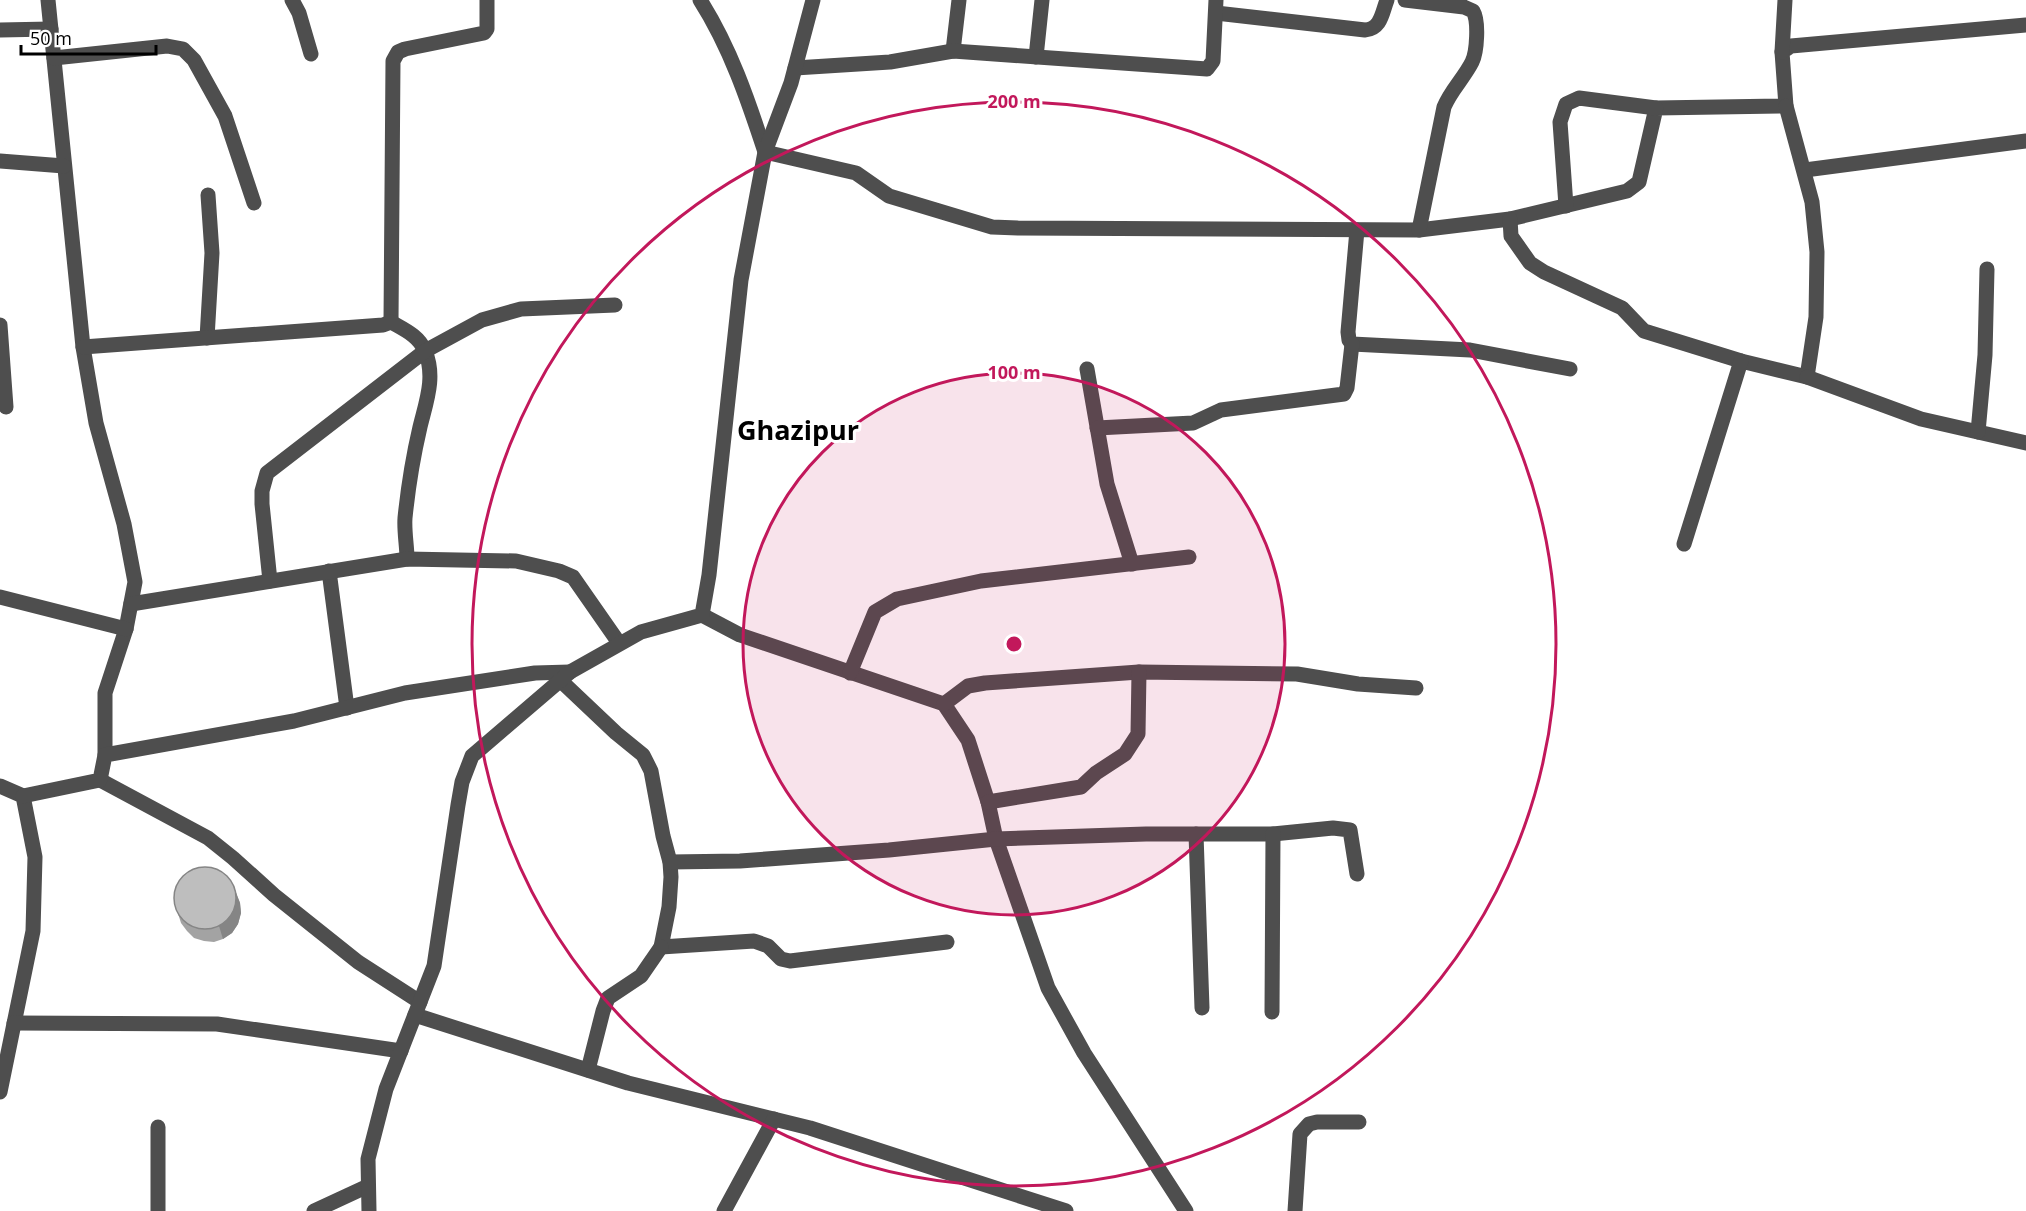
<svg xmlns="http://www.w3.org/2000/svg" width="2026" height="1211" font-family="'Open Sans',sans-serif">
  <style>
    .lines { fill: none; stroke-linecap: round; stroke-linejoin: round }
    .minor { stroke: #4e4e4e; stroke-width: 15 }
    .wall { fill: #a3a3a3 }
    .shaded-wall { fill: #858585 }
    .building { fill: #bebebe; stroke: #858585; stroke-width: 1.5 }
    .ring { fill: none; stroke: #c2185b; stroke-width: 3 }
    .labels { text-anchor: middle; dominant-baseline: central; stroke-width: 6; stroke-linejoin: round; paint-order: stroke }
    .town-label { font-size: 27px; font-weight: bold; fill: #000; stroke: #fff }
    .centre { fill: #c2185b; stroke: #fff; stroke-width: 3 }
    .ring-label { font-size: 18px; text-anchor: middle; font-weight: bold; fill: #c2185b; stroke: #fff; stroke-width: 6; stroke-linejoin: round; paint-order: stroke }
  </style>
  <rect width="100%" height="100%" fill="#fff"/>
  <g class="lines">
    <g class="minor">
      <polyline points="48,0 83,347 96,423 124,524 135,582 126,629 105,693 105,755"/>
      <polyline points="292,0 299,13 311,54"/>
      <path d="M700 0C730 47 748 100 765 152L856 173 889 196 992 227 1018 228 1419 230 1510 219 1627 191 1639 182 1656 108 1786 106 1782 52 1791 46 2026 25"/>
      <path d="M1405 0 1464 7 1473 11C1479 21 1477 52 1472 62 1464 78 1451 90 1444 107L1419 230"/>
      <path d="M1216 13 1365 30C1381 29 1382 13 1387 0"/>
      <polyline points="0,30 51,29"/>
      <polyline points="953,51 959,0"/>
      <polyline points="1782,52 1785,0"/>
      <polyline points="1036,57 1042,0"/>
      <polyline points="54,58 167,46 183,49 194,60 225,116 254,203"/>
      <polyline points="795,68 890,62 953,51 1207,69 1213,61 1216,0"/>
      <polyline points="0,161 64,166"/>
      <polyline points="1805,170 2026,141"/>
      <polyline points="1566,206 1560,122 1566,104 1579,98 1656,108"/>
      <polyline points="1510,219 1511,236 1530,263 1544,272 1622,308 1644,331 1741,361 1807,377 1816,317 1817,252 1812,202 1786,106"/>
      <polyline points="1357,230 1348,332 1349,340 1352,344 1470,350 1570,369"/>
      <polyline points="391,322 393,61 398,52 405,49 484,33 487,29 487,0"/>
      <polyline points="0,325 6,407"/>
      <polyline points="207,338 212,253 208,195"/>
      <path d="M83 347 383 325 391 322C405 330 419 336 425 351 436 377 426 402 420 427 413 457 408 488 405 518 404 531 407 546 407 559"/>
      <polyline points="1087,369 1107,484 1132,564"/>
      <polyline points="1807,377 1921,419 2026,443"/>
      <polyline points="1097,428 1193,423 1221,410 1344,394 1347,388 1352,344"/>
      <polyline points="1978,432 1985,355 1987,269"/>
      <polyline points="1684,544 1741,361"/>
      <polyline points="329,571 347,708"/>
      <polyline points="270,581 262,504 262,491 267,473 425,351 482,320 521,309 615,305"/>
      <polyline points="0,597 126,629"/>
      <polyline points="131,604 407,559 516,561 559,571 573,577 619,643"/>
      <polyline points="702,615 740,635 944,704 968,740 988,802 996,839 1048,988 1084,1053 1186,1211"/>
      <polyline points="850,673 875,612 897,599 981,581 1189,557"/>
      <polyline points="560,680 616,733 643,755 651,771 663,836 670,862 671,877 669,907 661,947 754,941 768,946 781,959 790,961 947,942"/>
      <polyline points="944,704 968,686 985,683 1139,672 1297,674 1358,684 1416,688"/>
      <polyline points="100,780 208,838 233,858 274,895 358,962 420,1002"/>
      <polyline points="0,786 23,796 35,857 33,931 0,1092"/>
      <polyline points="23,796 100,780 105,755 294,721 405,693 535,673 570,672"/>
      <polyline points="988,802 1081,787 1096,773 1125,754 1138,734 1139,672"/>
      <polyline points="1196,834 1202,1008"/>
      <polyline points="670,862 740,861 889,850 996,839 1146,834 1273,834 1333,828 1350,830 1357,874"/>
      <polyline points="1272,1012 1273,834"/>
      <polyline points="415,1015 628,1083 810,1128 1066,1211"/>
      <polyline points="14,1023 217,1024 401,1051"/>
      <polyline points="588,1070 603,1011 608,998 641,976 661,947"/>
      <polyline points="158,1211 158,1127"/>
      <polyline points="314,1211 368,1186"/>
      <polyline points="369,1211 368,1159 386,1089 434,966 458,805 462,782 472,756 570,672 641,632 702,615 709,575 741,280 765,152 791,83 813,0"/>
      <polyline points="724,1211 774,1119"/>
      <polyline points="1295,1211 1300,1134 1309,1124 1317,1122 1359,1122"/>
    </g>
  </g>
  <polygon class="wall" points="235,890 240,903 241,913 238,924 232,933 223,939 214,942 204,941 194,938 187,931 181,923 177,910"/>
  <polygon class="shaded-wall" points="235,890 240,903 241,913 238,924 232,933 223,939 219,926"/>
  <circle class="building" cx="205" cy="898" r="31"/>
  <circle cx="1014" cy="644" r="271" fill="#c2185b" fill-opacity=".12"/>
  <g class="ring">
    <circle cx="1014" cy="644" r="271"/>
    <circle cx="1014" cy="644" r="542"/>
  </g>
  <g class="labels">
    <g class="town-label">
      <text x="798" y="429">Ghazipur</text>
    </g>
  </g>
  <circle cx="1014" cy="644" r="9" class="centre"/>
  <g class="ring-label">
    <text x="1014" y="108">200 m</text>
    <text x="1014" y="379">100 m</text>
  </g>
  <path d="M21 45v9h135v-9" fill="none" stroke="#000000" stroke-width="3"/>
  <text x="30" y="45" font-size="18" fill="#000000" stroke="#ffffff" stroke-width="4.5" paint-order="stroke">50 m</text>
</svg>
